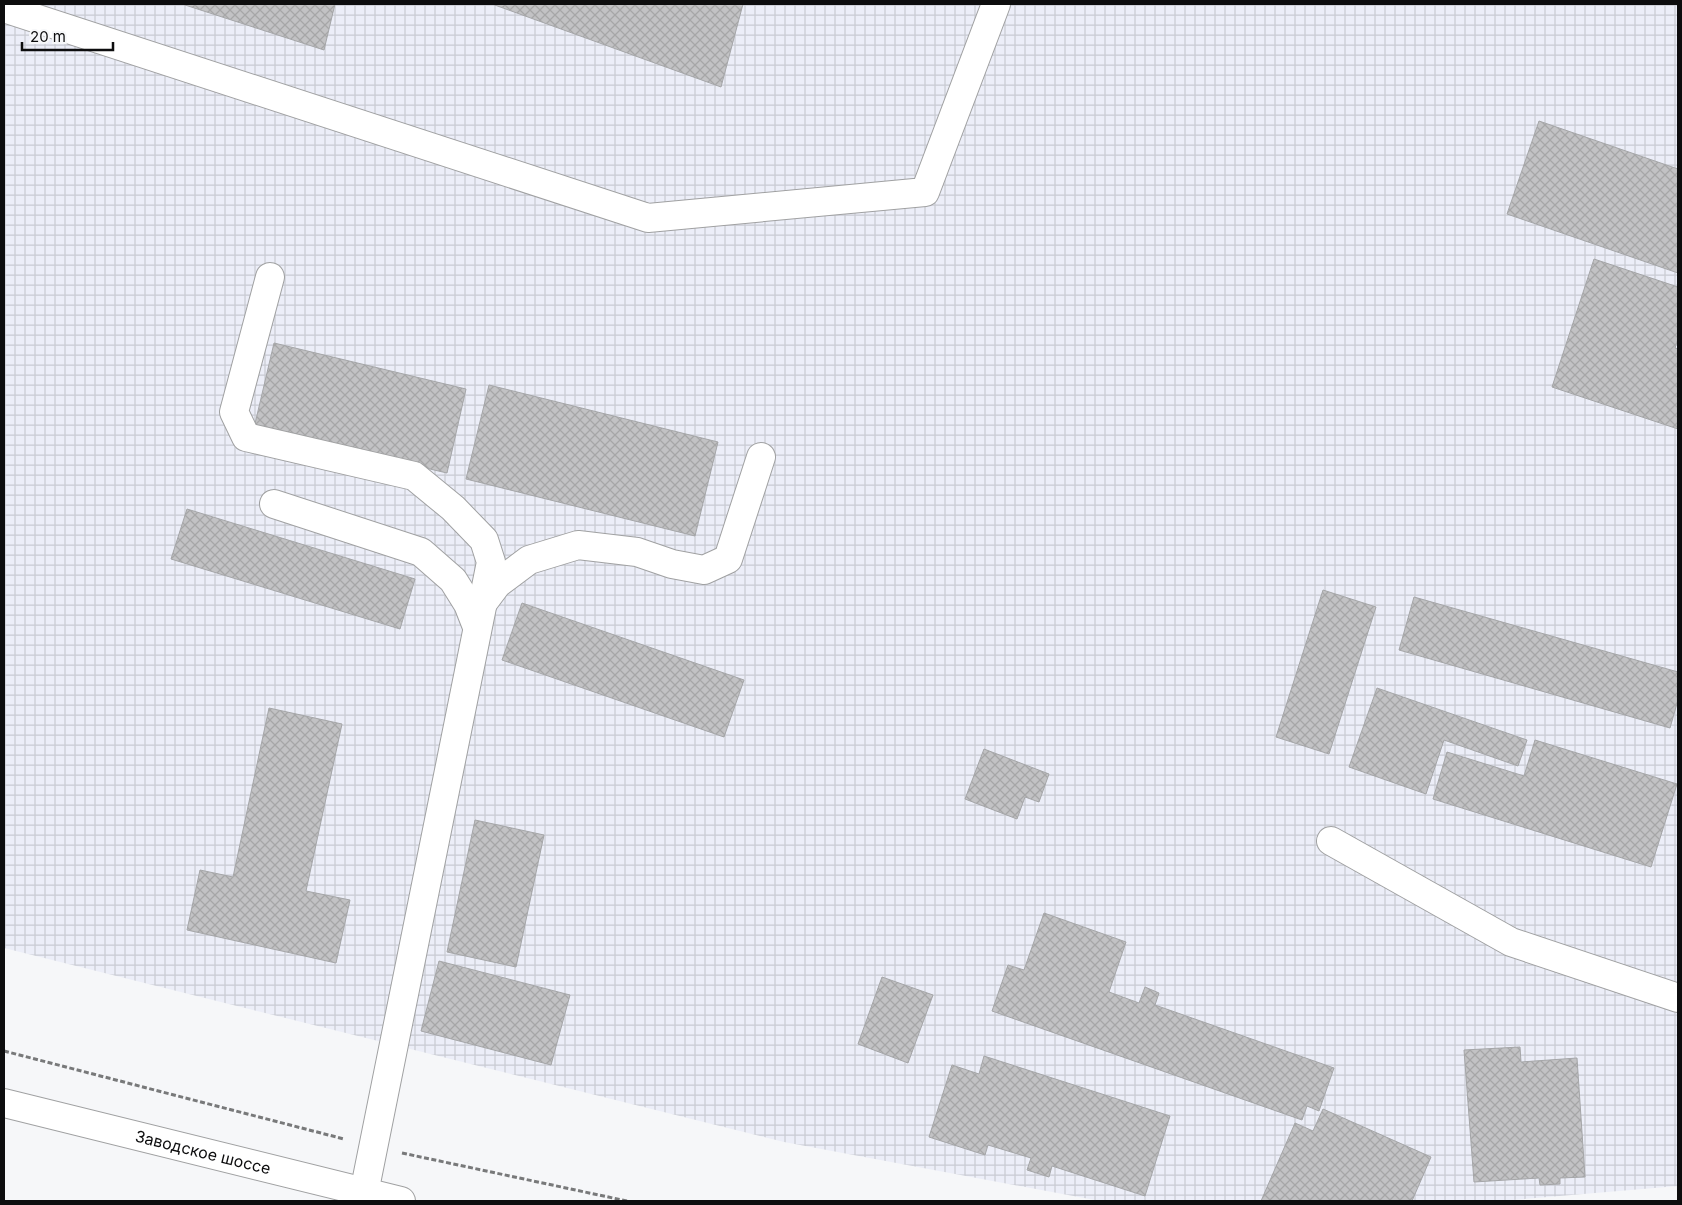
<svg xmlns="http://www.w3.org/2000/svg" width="1682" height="1205" font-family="Inter,sans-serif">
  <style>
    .industrial { fill: url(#industrial-grid) }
    .building { fill: url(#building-cross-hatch); stroke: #a5a6a8 }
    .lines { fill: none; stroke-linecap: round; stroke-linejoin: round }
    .minor-casing { stroke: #a0a1a2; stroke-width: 30 }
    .major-casing { stroke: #a0a1a2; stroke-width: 30 }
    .path { stroke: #78797a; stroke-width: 3; stroke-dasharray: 5 2.5; stroke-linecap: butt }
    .minor { stroke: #fff; stroke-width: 28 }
    .major { stroke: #fff; stroke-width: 28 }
    .labels { text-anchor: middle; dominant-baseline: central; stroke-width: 4; stroke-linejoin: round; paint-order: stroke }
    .street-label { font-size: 16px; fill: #0d0d0e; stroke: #f6f7f9 }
  </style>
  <defs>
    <pattern id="industrial-grid" width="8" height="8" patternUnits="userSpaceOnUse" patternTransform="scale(1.25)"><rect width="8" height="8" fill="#eceef8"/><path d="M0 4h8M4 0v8" fill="none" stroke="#c9cbd3"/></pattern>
    <pattern id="building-cross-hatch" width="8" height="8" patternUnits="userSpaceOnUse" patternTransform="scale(1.25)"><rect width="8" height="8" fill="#c2c2c4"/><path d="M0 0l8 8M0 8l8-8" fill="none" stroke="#a6a6a7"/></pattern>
  </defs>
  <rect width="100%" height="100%" fill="#f6f7f9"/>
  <polygon class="industrial" points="4,4 1678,4 1678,1186 1501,1201 1100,1201 784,1142 4,948"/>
  <g class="building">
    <polygon points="182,4 335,4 324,50"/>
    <polygon points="492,4 743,4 721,87"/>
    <polygon points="1539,121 1678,169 1678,273 1507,214"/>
    <polygon points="1594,259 1678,287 1678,339 1675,348 1678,349 1678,429 1552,387"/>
    <polygon points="274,343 466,389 447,473 254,428"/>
    <polygon points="489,385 718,442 695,536 466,479"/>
    <polygon points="187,509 415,579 400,629 171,559"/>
    <polygon points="1323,590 1376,607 1329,754 1276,737"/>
    <polygon points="1414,597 1678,672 1678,700 1670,728 1399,650"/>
    <polygon points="522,603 744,680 724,737 502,660"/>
    <polygon points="1377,688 1527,740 1518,766 1444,740 1426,794 1349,767"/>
    <polygon points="269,708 342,724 306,891 350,900 336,963 187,930 200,870 233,877"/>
    <polygon points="1535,740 1677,784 1651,867 1433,799 1447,752 1524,776"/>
    <polygon points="984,749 1049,774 1039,802 1025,797 1017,819 965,799"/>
    <polygon points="475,820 544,835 516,967 447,952"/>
    <polygon points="1044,913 1126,942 1109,992 1139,1003 1145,987 1159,993 1155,1005 1334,1068 1319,1111 1307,1106 1302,1120 992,1011 1008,965 1024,970"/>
    <polygon points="439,961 570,995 551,1065 421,1031"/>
    <polygon points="882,977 933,995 908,1063 858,1044"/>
    <polygon points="1520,1047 1521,1062 1577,1058 1585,1177 1560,1178 1560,1184 1540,1185 1539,1178 1474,1182 1464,1050"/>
    <polygon points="984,1056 1170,1116 1145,1196 1052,1166 1049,1177 1027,1170 1031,1158 988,1145 985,1155 929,1137 952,1065 979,1074"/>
    <polygon points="1323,1109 1431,1157 1412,1201 1261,1201 1295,1123 1313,1131"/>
  </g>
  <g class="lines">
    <g class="minor-casing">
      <g id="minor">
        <polyline points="4,8 648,218 925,192 996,4"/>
        <polyline points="270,277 234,412 246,437 414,476 453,508 484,540 491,562 364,1193"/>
        <polyline points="274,504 421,552 453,580 468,604 477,627"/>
        <polyline points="482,604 497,584 529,560 578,545 637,552 672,564 704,570 728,559 761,457"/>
        <polyline points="1331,841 1511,942 1678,998"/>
      </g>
    </g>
    <g class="major-casing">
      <g id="major">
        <path id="s1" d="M4 1103 401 1201"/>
      </g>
    </g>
    <g class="path">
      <polyline points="4,1051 344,1139"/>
      <polyline points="402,1153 627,1201"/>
    </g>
    <use href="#minor" class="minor"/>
    <use href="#major" class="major"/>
  </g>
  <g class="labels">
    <g class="street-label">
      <text stroke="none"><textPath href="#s1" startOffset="205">Заводское шоссе</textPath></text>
    </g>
  </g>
  <rect width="1682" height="1205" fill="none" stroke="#0d0d0e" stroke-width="10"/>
  <path d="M22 42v8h91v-8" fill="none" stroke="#0d0d0e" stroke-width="2.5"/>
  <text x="30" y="42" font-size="15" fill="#0d0d0e" stroke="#f6f7f9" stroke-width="4" paint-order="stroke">20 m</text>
</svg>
